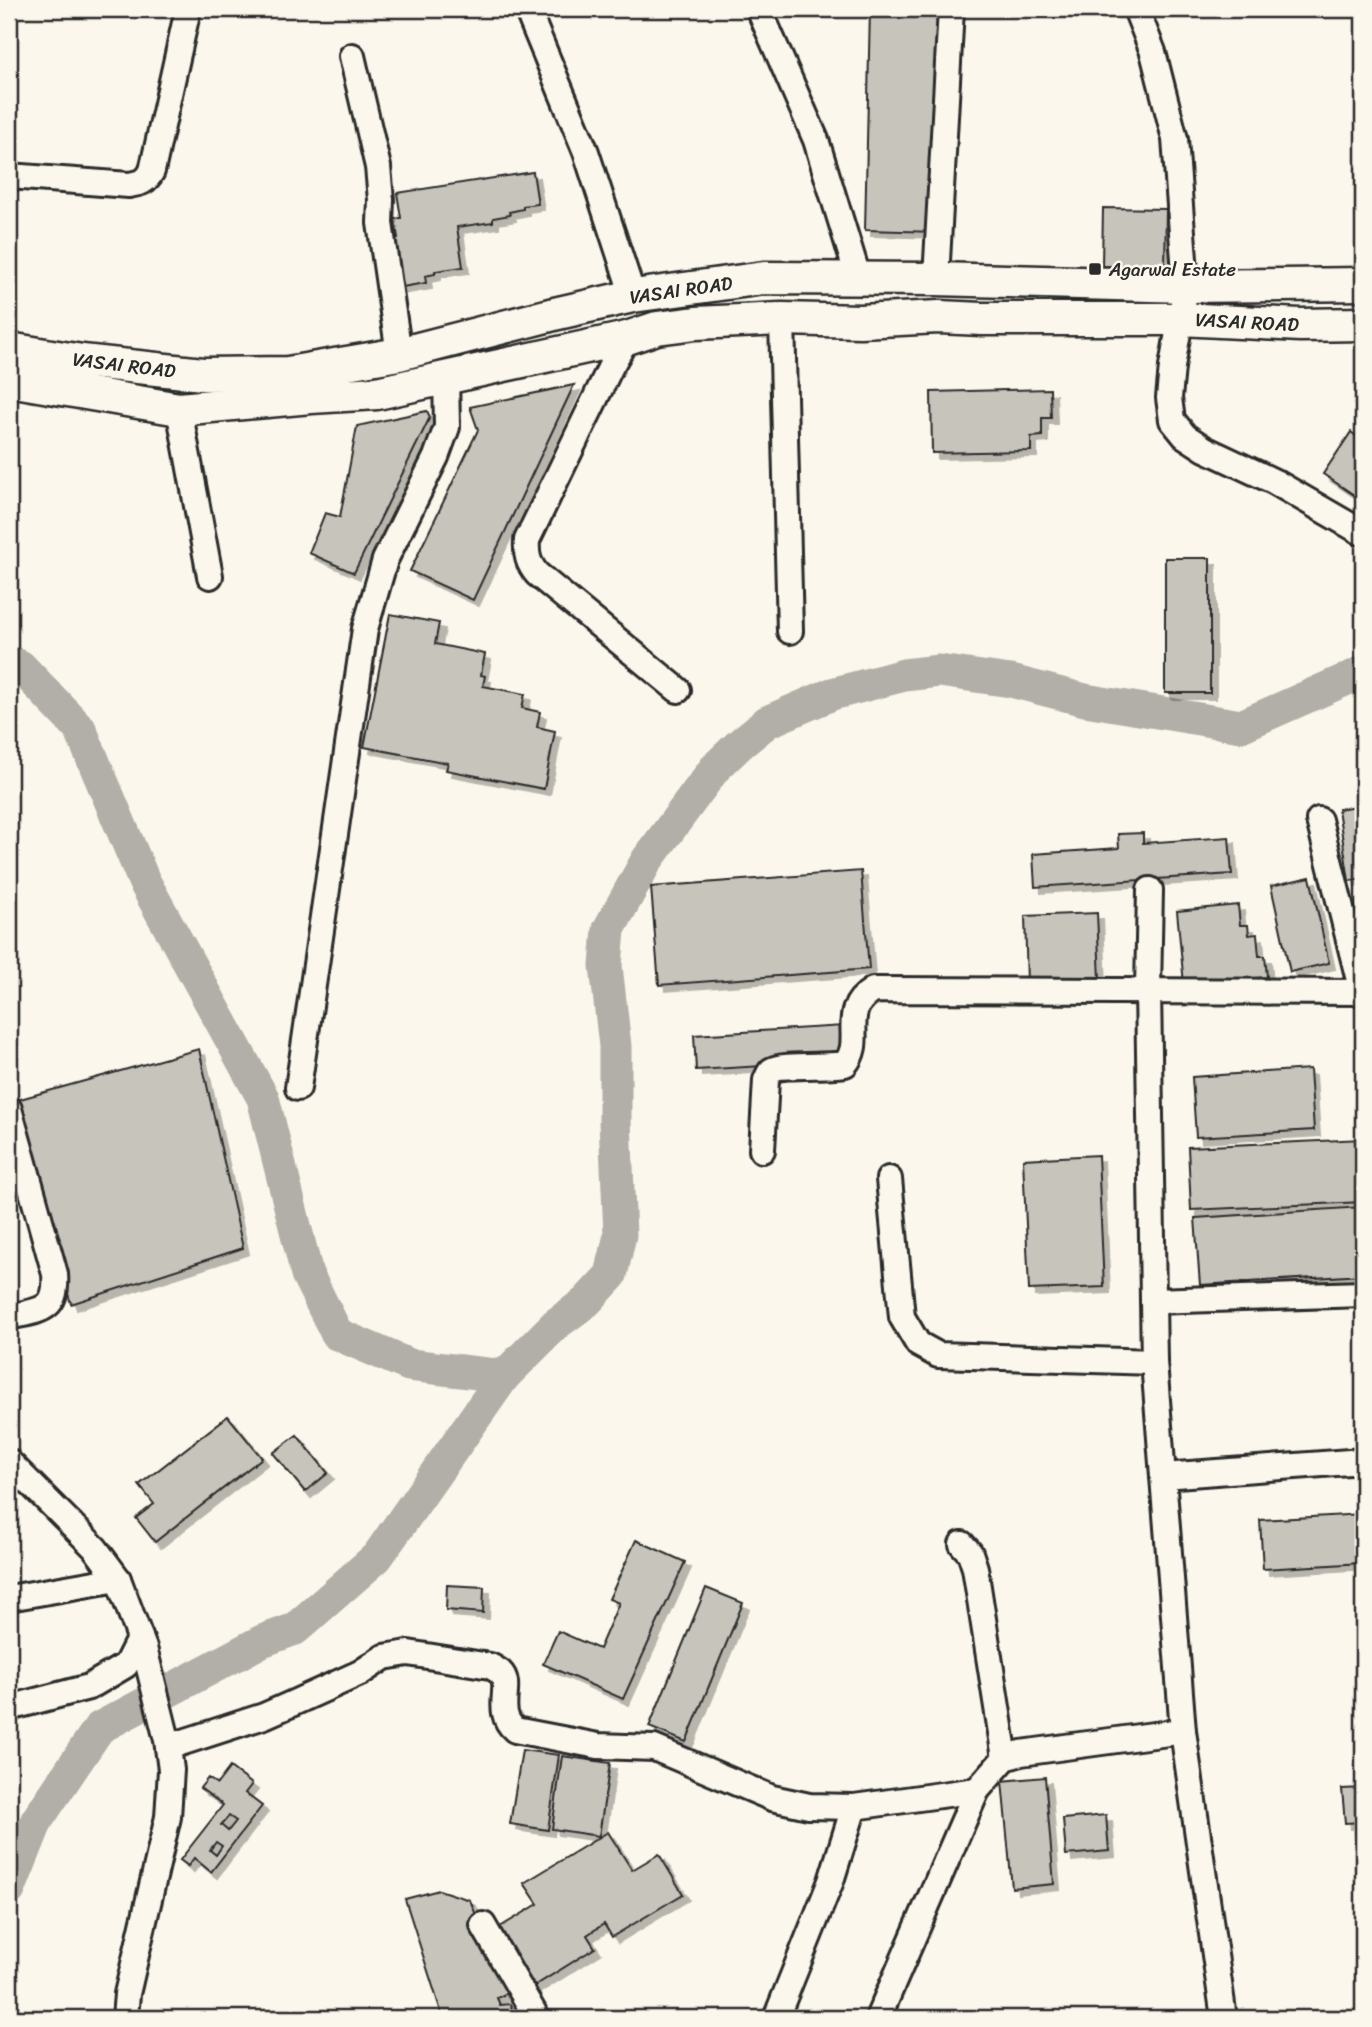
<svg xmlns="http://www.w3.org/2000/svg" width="1372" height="2027" font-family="Sriracha,sans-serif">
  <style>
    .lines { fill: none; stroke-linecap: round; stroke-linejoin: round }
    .river { stroke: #b1afa7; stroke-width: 33 }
    .building { fill: #c7c4bc; stroke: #2b2b2b; stroke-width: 2; fill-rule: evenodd; filter: url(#shadow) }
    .minor-casing { stroke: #2b2b2b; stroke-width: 30 }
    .major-casing { stroke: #2b2b2b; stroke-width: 37 }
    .minor { stroke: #fbf7ec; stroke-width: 24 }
    .major { stroke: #fbf7ec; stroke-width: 32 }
    .poi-dot { fill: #2b2b2b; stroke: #fbf7ec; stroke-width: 2.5 }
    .labels { text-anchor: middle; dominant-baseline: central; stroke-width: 5; stroke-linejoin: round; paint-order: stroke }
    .poi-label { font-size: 19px; fill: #2b2b2b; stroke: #fbf7ec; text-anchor: start }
    .street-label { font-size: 19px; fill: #2b2b2b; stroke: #fbf7ec }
  </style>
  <defs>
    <filter id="shadow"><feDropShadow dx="6" dy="6" stdDeviation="0" flood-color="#0004"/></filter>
  </defs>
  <rect width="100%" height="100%" fill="#fbf7ec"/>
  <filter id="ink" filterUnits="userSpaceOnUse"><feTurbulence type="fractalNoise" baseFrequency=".0143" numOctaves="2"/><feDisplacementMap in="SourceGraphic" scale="14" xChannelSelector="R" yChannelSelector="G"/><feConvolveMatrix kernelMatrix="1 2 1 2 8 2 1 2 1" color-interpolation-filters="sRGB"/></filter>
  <g filter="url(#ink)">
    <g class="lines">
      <g class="river">
        <polyline points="9,662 20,666 80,729 144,881 263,1098 307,1274 337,1334 409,1365 504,1376"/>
        <polyline points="9,1890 37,1820 99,1728 262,1641 295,1629 377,1557 504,1376 556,1324 586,1302 611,1275 620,1235 615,1121 615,1046 606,966 609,929 647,860 715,768 739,745 767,722 832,694 904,675 939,671 1011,681 1085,700 1241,726 1363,672"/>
      </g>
    </g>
    <g class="building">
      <polygon points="870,9 943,9 937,232 865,230"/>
      <polygon points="533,172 538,204 523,206 523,209 509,212 510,215 493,218 493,222 457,227 463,267 435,271 435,274 425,276 426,283 396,288 393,239 398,238 395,219 401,218 397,193"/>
      <polygon points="1103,208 1166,209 1165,268 1102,266"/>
      <polygon points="574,385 473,600 410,571 478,430 470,407"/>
      <polygon points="1050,389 1051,418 1042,418 1042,436 1031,437 1031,451 932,453 931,392"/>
      <polygon points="427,411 430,417 354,573 309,553 325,513 340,517 357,426"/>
      <polygon points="1351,432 1363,441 1363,501 1323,474"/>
      <rect x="1165" y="558" width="45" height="135"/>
      <polygon points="390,614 439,623 435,644 485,654 481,675 485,676 483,686 525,694 522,708 540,712 537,727 555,731 544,789 446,770 448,763 364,747"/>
      <polygon points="1363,805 1363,879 1349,881 1338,809"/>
      <polygon points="1143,833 1143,843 1229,837 1232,874 1035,887 1033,854 1119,848 1118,834"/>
      <polygon points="861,871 869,969 659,985 651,887"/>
      <polygon points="1310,877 1329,963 1290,972 1271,886"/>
      <polygon points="1238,905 1240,925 1248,925 1249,935 1257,934 1259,956 1265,956 1267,977 1184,984 1177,911"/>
      <polygon points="1097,913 1100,980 1027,982 1025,916"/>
      <polygon points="844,1026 846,1061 696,1070 694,1035"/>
      <polygon points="199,1049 243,1248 71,1304 13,1101"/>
      <polygon points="1310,1069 1314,1130 1196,1137 1192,1077"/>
      <polygon points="1363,1139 1363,1202 1191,1210 1188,1147"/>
      <polygon points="1098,1155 1104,1287 1029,1290 1023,1159"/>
      <polygon points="1363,1207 1363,1275 1200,1285 1195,1218"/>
      <polygon points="228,1416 262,1458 155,1542 136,1518 154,1504 139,1485"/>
      <polygon points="297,1435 328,1473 305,1492 273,1453"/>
      <polygon points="1363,1514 1363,1563 1263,1569 1260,1520"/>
      <polygon points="636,1540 685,1562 623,1699 543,1664 558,1631 599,1649 619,1603 609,1599"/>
      <polygon points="447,1585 484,1587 483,1613 446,1610"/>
      <polygon points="706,1588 743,1603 686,1742 649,1727"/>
      <polygon points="522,1750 559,1755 548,1830 510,1824"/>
      <polygon points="562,1756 610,1763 599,1836 552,1829"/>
      <path d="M230 1767 252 1784 245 1793 262 1806 211 1872 194 1858 188 1866 180 1860 223 1805 200 1788 208 1778 217 1784ZM229 1816 236 1821 228 1831 221 1825ZM216 1842 222 1846 216 1855 210 1850Z"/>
      <polygon points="1045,1777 1054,1884 1012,1888 1002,1781"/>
      <polygon points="1363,1788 1363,1822 1345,1823 1342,1789"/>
      <polygon points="1106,1815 1109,1851 1066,1855 1063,1819"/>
      <polygon points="608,1832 632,1870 659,1854 683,1894 612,1937 604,1924 587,1935 595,1948 528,1990 492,1932 538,1904 524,1883"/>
      <polygon points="439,1890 470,1900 507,1993 497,1998 500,2005 510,2004 516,2018 443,2018 405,1899"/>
    </g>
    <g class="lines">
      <g class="minor-casing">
        <g id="minor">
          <polyline points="527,9 586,152 633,296"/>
          <polyline points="759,9 816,140 859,280"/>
          <polyline points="1136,9 1153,52 1175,139 1186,286 1172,367 1169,398 1172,420 1185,436 1205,449 1275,482 1363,533"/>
          <polyline points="352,56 378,167 381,200 380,223 399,354"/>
          <path d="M9 176 129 185C141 183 146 182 152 171L188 9"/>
          <polyline points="936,279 951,9"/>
          <polyline points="782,319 790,631"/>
          <path d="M627 338 611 366 527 540C526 555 528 563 537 574L678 690"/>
          <polyline points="179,409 210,576"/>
          <polyline points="1319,820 1362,992"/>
          <polyline points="1150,890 1148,990 1154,1362 1183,1731 1224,2018"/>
          <polyline points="298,1088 365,629 385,560 436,457 447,427 446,376"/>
          <path d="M9 1109 55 1274C58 1312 39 1310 9 1317"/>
          <path d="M762 1150 766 1080C768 1076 769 1072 772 1070 779 1064 831 1067 845 1064 866 1040 837 1012 873 990L1363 992"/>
          <polyline points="889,1179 902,1317 918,1344 938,1355 1154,1362"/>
          <polyline points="1153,1301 1363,1294"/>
          <polyline points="9,1462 95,1548 118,1579 144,1648 167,1740 171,1770 168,1817 127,1994 125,2018"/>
          <polyline points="1163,1476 1363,1461"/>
          <polyline points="962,1544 970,1553 975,1568 1005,1758"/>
          <polyline points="9,1598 118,1579"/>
          <polyline points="9,1708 89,1687 126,1665 140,1637"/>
          <path d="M168 1747 264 1716 289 1705 360 1673 384 1657 408 1653 490 1666C494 1668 497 1670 500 1672 514 1685 493 1711 515 1730L598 1746 654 1748 772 1798 809 1806 854 1807 977 1790"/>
          <polyline points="483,1925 537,2018"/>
          <polyline points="776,2018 831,1881 854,1807"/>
          <polyline points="878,2018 977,1790 1005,1758 1021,1753 1183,1731"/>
        </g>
      </g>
      <g class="major-casing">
        <g id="major">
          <polyline points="9,349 82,361 203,374 288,373 399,354 554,314 633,296 764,278 936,279 1186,286 1363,284"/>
          <polyline points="9,380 179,409 311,397 377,393 627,338 657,328 696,323 782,319 860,321 939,317 982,319 1180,319 1300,325 1363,324"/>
        </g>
      </g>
      <use href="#minor" class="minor"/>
      <use href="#major" class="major"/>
    </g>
  </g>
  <rect class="poi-dot" x="1088" y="262" width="14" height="14" rx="3.5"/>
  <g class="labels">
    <g class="poi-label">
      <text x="1109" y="269">Agarwal Estate</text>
    </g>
    <g class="street-label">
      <text transform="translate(681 290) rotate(-8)">VASAI ROAD</text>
      <text transform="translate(1247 322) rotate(3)">VASAI ROAD</text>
      <text transform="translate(124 365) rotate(7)">VASAI ROAD</text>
    </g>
  </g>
  <rect width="1372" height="2027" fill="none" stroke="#fbf7ec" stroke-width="35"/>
  <rect x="18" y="18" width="1337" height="1992" fill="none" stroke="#2b2b2b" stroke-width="2.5" filter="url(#ink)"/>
</svg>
